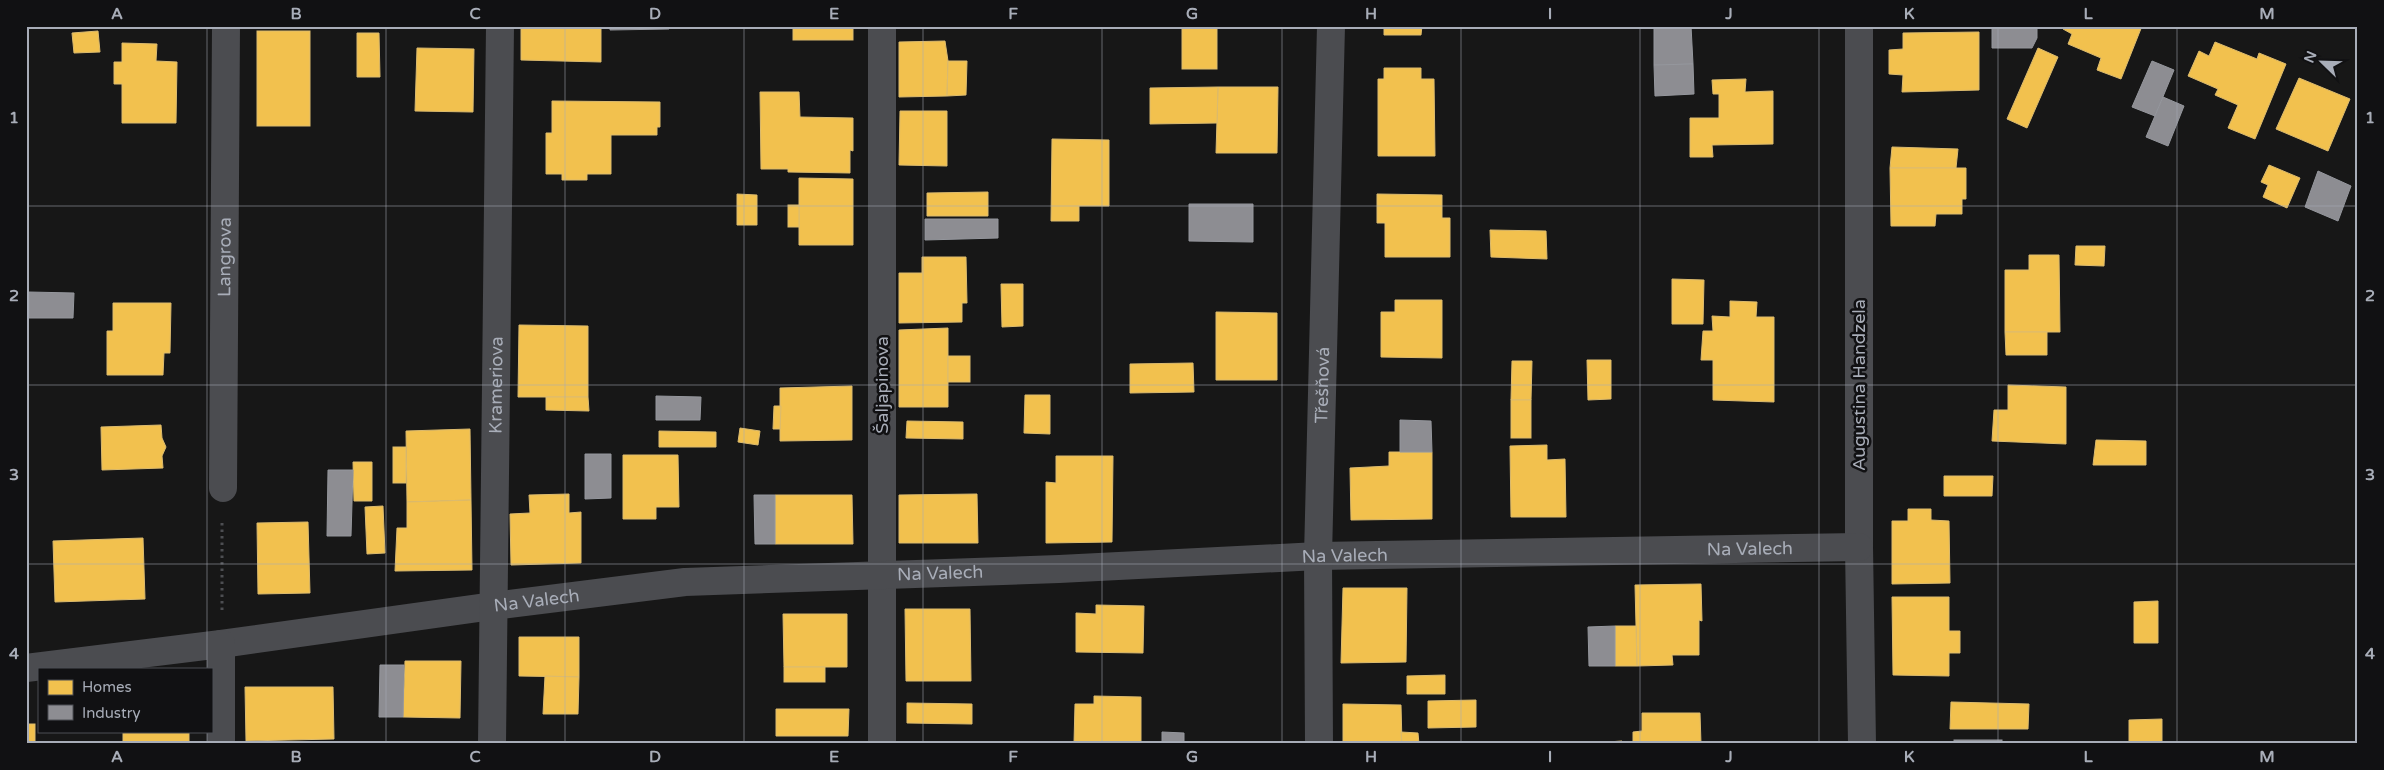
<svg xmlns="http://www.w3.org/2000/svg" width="2384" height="770" font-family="'Varela Round',sans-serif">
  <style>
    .homes { fill: #f2c14e; stroke: #dcbb6e }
    .industry { fill: #8d8d92; stroke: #95979d }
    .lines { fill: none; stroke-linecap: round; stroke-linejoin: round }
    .path { stroke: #4d4e52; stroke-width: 3; stroke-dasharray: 2.5 4; stroke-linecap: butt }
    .minor { stroke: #4b4c50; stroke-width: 28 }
    .grid { fill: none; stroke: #a8adb8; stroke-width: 1; stroke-opacity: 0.55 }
    .labels { text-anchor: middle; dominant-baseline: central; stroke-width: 5; stroke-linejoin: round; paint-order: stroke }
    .street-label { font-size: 18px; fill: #a8adb8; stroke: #111113 }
    .neatline { fill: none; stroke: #a8adb8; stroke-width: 2 }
    .grid-label { font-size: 16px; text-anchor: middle; font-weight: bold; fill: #a8adb8 }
  </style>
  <rect width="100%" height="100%" fill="#171717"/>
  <g class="homes">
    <polygon points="521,26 601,26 601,62 521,60"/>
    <rect x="793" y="26" width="60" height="14"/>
    <rect x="1182" y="26" width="35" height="43"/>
    <polygon points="1384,26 1422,26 1421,35 1384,35"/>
    <polygon points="1696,26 1774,26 1774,27 1696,28"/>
    <polygon points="2065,26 2142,26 2121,79 2097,70 2101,58 2068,44 2072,34 2063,29"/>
    <polygon points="98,31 100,52 74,53 72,33"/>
    <rect x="257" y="31" width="53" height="95"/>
    <polygon points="1979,32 1979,90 1902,92 1903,75 1889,74 1889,50 1903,49 1903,33"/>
    <polygon points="357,33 379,33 380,77 357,77"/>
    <polygon points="945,41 948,61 947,96 899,97 899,42"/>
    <polygon points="2215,42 2257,59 2259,53 2286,64 2255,139 2228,128 2238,105 2215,95 2218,89 2188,76 2199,51 2209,56"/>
    <polygon points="122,43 157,44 156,61 177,62 176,123 122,123 122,84 114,84 114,62 122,62"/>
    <polygon points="417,48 474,49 473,112 415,111"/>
    <polygon points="2038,48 2058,57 2027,128 2007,119"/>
    <polygon points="948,61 967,61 966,95 947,96"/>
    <polygon points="1384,68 1421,68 1421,79 1434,79 1435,156 1378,156 1378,79 1384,79"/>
    <polygon points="2299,78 2350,99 2328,151 2276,129"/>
    <polygon points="1746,79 1745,92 1773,91 1773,144 1712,145 1713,157 1690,157 1690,118 1719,118 1719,94 1713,94 1712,80"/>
    <polygon points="1218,87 1278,87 1277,153 1216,153"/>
    <polygon points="1218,87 1217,123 1150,124 1150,88"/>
    <polygon points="760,92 799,92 800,117 853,118 853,151 850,150 850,173 788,172 788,169 761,169"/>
    <polygon points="552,101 660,102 660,127 657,127 657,135 611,135 611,174 587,174 587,180 562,180 562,174 546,174 546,133 552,133"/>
    <polygon points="900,111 947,111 947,166 899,165"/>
    <polygon points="1052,139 1109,140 1109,206 1079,206 1079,221 1051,221"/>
    <polygon points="1892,147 1958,149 1956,168 1890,168"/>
    <polygon points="2269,165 2300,178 2287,208 2263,197 2268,185 2261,182"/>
    <polygon points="1890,168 1966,168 1966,199 1962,199 1962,214 1936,214 1935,226 1891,226"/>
    <polygon points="799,178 853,179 853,245 799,245"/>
    <polygon points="988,192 988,216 927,216 927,193"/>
    <polygon points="737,194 757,195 757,225 737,225"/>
    <polygon points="1377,194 1442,195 1442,218 1450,218 1450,257 1385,257 1385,223 1377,223"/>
    <rect x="788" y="205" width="11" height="22"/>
    <polygon points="1490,230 1546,231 1547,259 1491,257"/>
    <polygon points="2076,246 2105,246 2104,266 2075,265"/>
    <polygon points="2029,255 2059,255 2060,332 2005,332 2005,270 2029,270"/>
    <polygon points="922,257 966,257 967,303 962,303 962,322 899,323 899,273 922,273"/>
    <polygon points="1672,279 1704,280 1703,324 1672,324"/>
    <polygon points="1001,284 1023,284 1023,326 1002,327"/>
    <polygon points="1395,300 1442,300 1442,358 1381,357 1381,312 1395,312"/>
    <polygon points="1730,301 1757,302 1756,317 1774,317 1774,402 1713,400 1713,360 1701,360 1703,331 1713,331 1712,316 1730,317"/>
    <polygon points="113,303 171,303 170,353 164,353 163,375 107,375 107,331 113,331"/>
    <polygon points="1216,312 1277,313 1277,380 1216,380"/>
    <polygon points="519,325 588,326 588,397 518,397"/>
    <polygon points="948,328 948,407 899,407 899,330"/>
    <polygon points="2005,332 2047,332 2047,355 2006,355"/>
    <rect x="948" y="356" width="22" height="26"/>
    <polygon points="1587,360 1611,360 1611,399 1588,400"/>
    <polygon points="1512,361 1532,361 1531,400 1511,400"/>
    <polygon points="1193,363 1194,392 1130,393 1130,364"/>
    <polygon points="2008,385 2066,387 2066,444 1992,441 1994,410 2008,410"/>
    <polygon points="852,386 852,440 780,441 780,388"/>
    <polygon points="1025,395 1050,395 1050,434 1024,433"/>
    <polygon points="546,397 588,397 589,411 546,410"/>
    <rect x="1511" y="400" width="20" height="38"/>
    <polygon points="774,406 781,406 780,429 773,429"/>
    <polygon points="907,421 963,422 963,439 906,438"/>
    <polygon points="161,425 162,438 166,447 162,456 163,468 102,470 101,427"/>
    <polygon points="740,428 760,431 758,445 738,442"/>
    <polygon points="470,429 471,500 407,502 406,431"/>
    <polygon points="659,431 716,432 716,447 659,447"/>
    <polygon points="2096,440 2146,441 2146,465 2093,465"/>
    <polygon points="1547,445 1547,460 1565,459 1566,517 1511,517 1510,446"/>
    <rect x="393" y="447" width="13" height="36"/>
    <polygon points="1389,452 1432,452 1432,519 1351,520 1350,468 1389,466"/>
    <polygon points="623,455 678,455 679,507 656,507 656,519 623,519"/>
    <polygon points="1056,456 1113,456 1112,542 1046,543 1046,482 1056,483"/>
    <polygon points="353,462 372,462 372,501 354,501"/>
    <polygon points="1944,476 1993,476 1992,496 1944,496"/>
    <polygon points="569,494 569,513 581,512 581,563 511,565 510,514 530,513 529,495"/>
    <polygon points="977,494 978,543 899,543 899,495"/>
    <polygon points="775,495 852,495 853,544 775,544"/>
    <polygon points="471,500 472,570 395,571 397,528 407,528 407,502"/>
    <polygon points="383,506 385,553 367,554 365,507"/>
    <polygon points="1908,509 1931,509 1931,520 1949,521 1950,583 1892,584 1892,521 1908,521"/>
    <polygon points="308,522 310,593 258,594 257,523"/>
    <polygon points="143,538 145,599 55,602 53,541"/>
    <polygon points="1701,584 1702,621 1699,620 1699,655 1672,655 1673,665 1637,666 1635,585"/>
    <polygon points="1343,588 1407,588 1406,662 1341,663"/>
    <polygon points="1892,597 1949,597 1949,631 1960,631 1960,653 1949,653 1949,676 1893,675"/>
    <polygon points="2158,601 2158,643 2134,643 2134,602"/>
    <polygon points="1096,605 1144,606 1143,653 1076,652 1076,613 1096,614"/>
    <polygon points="905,609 970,609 971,681 906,681"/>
    <polygon points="783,614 847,614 847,667 784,667"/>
    <polygon points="1615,626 1636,626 1637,666 1615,666"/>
    <polygon points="519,637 579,637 579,677 519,676"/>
    <polygon points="405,661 461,661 460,718 403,717"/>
    <rect x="784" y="667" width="41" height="15"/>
    <polygon points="1445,675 1445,694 1407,694 1407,676"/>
    <polygon points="545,676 579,677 578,714 543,714"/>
    <polygon points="245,687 333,687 334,739 246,741"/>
    <polygon points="1094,696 1141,697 1141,744 1074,743 1075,704 1094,704"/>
    <polygon points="1476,700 1476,727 1428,728 1428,701"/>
    <polygon points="1951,702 2029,704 2028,729 1950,729"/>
    <polygon points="907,703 972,704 972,724 907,723"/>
    <polygon points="1343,704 1401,705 1402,744 1343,744"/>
    <polygon points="776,709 849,709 848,736 776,736"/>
    <polygon points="1642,713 1700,713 1701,744 1633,744 1633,732 1642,731"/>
    <polygon points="2162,719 2162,744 2129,744 2129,720"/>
    <rect x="26" y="724" width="9" height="20"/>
    <rect x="123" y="731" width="66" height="13"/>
    <polygon points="1401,732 1418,733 1419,744 1402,744"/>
    <polygon points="1622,741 1622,744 1593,744 1593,743"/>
    <rect x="1228" y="743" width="57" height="1"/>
  </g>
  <g class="industry">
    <polygon points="610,26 669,26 669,29 610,30"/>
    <polygon points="1654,26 1691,26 1693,64 1654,65"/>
    <polygon points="1992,26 2037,26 2037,38 2032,48 1992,48"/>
    <polygon points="2152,61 2174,70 2155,116 2132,107"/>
    <polygon points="1693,64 1694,94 1655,96 1654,65"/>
    <polygon points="2163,97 2184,106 2168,146 2146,137"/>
    <polygon points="2318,171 2351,186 2338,221 2305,207"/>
    <polygon points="1189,204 1253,204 1253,242 1189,241"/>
    <polygon points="925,219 998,219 998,238 925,240"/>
    <polygon points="29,292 74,293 73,318 29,318"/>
    <polygon points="656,396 701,397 700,420 656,420"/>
    <polygon points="1400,420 1431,421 1432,452 1400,452"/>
    <polygon points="585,454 611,454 611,498 585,499"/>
    <polygon points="328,470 353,470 351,536 327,536"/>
    <polygon points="754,495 775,495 775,544 755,544"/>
    <polygon points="1615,626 1615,666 1589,666 1588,627"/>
    <polygon points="380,665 404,665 403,717 379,717"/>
    <polygon points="1162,732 1184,733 1184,744 1162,744"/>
    <rect x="1954" y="740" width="48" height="4"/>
  </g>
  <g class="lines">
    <polyline class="path" points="222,610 222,521"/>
    <g class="minor">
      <polyline points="882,26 882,744"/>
      <polyline points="1859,26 1859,547 1862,744"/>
      <path id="s1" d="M223 488 226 26"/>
      <path id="s2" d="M26 668 221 644 493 606 685 582 1059 569 1318 556 1859 547"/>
      <polyline points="221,744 221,644"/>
      <path id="s3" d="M492 744 500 26"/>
      <path id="s4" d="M1319 744 1318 556 1331 26"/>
    </g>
  </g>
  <path class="grid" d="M207 26V669M386 26V744M565 26V744M744 26V744M923 26V744M1102 26V744M1282 26V744M1461 26V744M1640 26V744M1819 26V744M1998 26V744M2177 26V744M26 206H2358M26 385H2358M26 564H2358M207 731V744"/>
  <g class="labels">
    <g class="street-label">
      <text stroke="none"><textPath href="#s1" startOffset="231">Langrova</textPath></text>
      <text stroke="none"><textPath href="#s3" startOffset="359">Krameriova</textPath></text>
      <text transform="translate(882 385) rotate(-90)">Šaljapinova</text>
      <text stroke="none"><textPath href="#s4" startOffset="359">Třešňová</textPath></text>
      <text transform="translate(1859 385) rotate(-90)">Augustina Handzela</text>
      <text stroke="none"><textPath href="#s2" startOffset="1730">Na Valech</textPath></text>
      <text stroke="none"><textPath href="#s2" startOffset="1325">Na Valech</textPath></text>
      <text stroke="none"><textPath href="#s2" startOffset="920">Na Valech</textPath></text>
      <text stroke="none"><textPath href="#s2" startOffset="515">Na Valech</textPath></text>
    </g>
  </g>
  <rect width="2384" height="770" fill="none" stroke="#111113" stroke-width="55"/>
  <rect x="38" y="668" width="175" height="65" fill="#111113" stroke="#4d4f55"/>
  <rect x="48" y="680" width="25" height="15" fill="#f2c14e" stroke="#4d4f55"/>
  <text x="82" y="692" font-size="15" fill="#a8adb8">Homes</text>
  <rect x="48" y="705" width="25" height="15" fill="#8d8d92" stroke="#4d4f55"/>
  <text x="82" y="718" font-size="15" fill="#a8adb8">Industry</text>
  <g transform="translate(2322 62) rotate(293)" stroke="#111113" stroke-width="4" paint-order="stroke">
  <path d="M0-4L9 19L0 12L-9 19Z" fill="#a8adb8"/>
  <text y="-8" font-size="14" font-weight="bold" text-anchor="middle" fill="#a8adb8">N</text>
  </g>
  <rect x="28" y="28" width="2328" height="714" class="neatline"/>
  <g class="grid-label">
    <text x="117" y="19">A</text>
    <text x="296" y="19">B</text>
    <text x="475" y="19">C</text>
    <text x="655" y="19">D</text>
    <text x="834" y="19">E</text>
    <text x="1013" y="19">F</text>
    <text x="1192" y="19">G</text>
    <text x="1371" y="19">H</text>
    <text x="1550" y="19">I</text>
    <text x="1729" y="19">J</text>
    <text x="1909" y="19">K</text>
    <text x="2088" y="19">L</text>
    <text x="2267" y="19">M</text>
    <text x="14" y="123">1</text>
    <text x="2370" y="123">1</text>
    <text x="14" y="301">2</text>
    <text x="2370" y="301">2</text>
    <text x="14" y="480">3</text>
    <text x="2370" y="480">3</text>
    <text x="14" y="659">4</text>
    <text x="2370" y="659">4</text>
    <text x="117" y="762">A</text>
    <text x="296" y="762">B</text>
    <text x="475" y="762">C</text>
    <text x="655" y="762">D</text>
    <text x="834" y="762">E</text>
    <text x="1013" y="762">F</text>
    <text x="1192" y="762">G</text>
    <text x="1371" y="762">H</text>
    <text x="1550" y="762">I</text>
    <text x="1729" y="762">J</text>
    <text x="1909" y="762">K</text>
    <text x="2088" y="762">L</text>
    <text x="2267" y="762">M</text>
  </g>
</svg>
